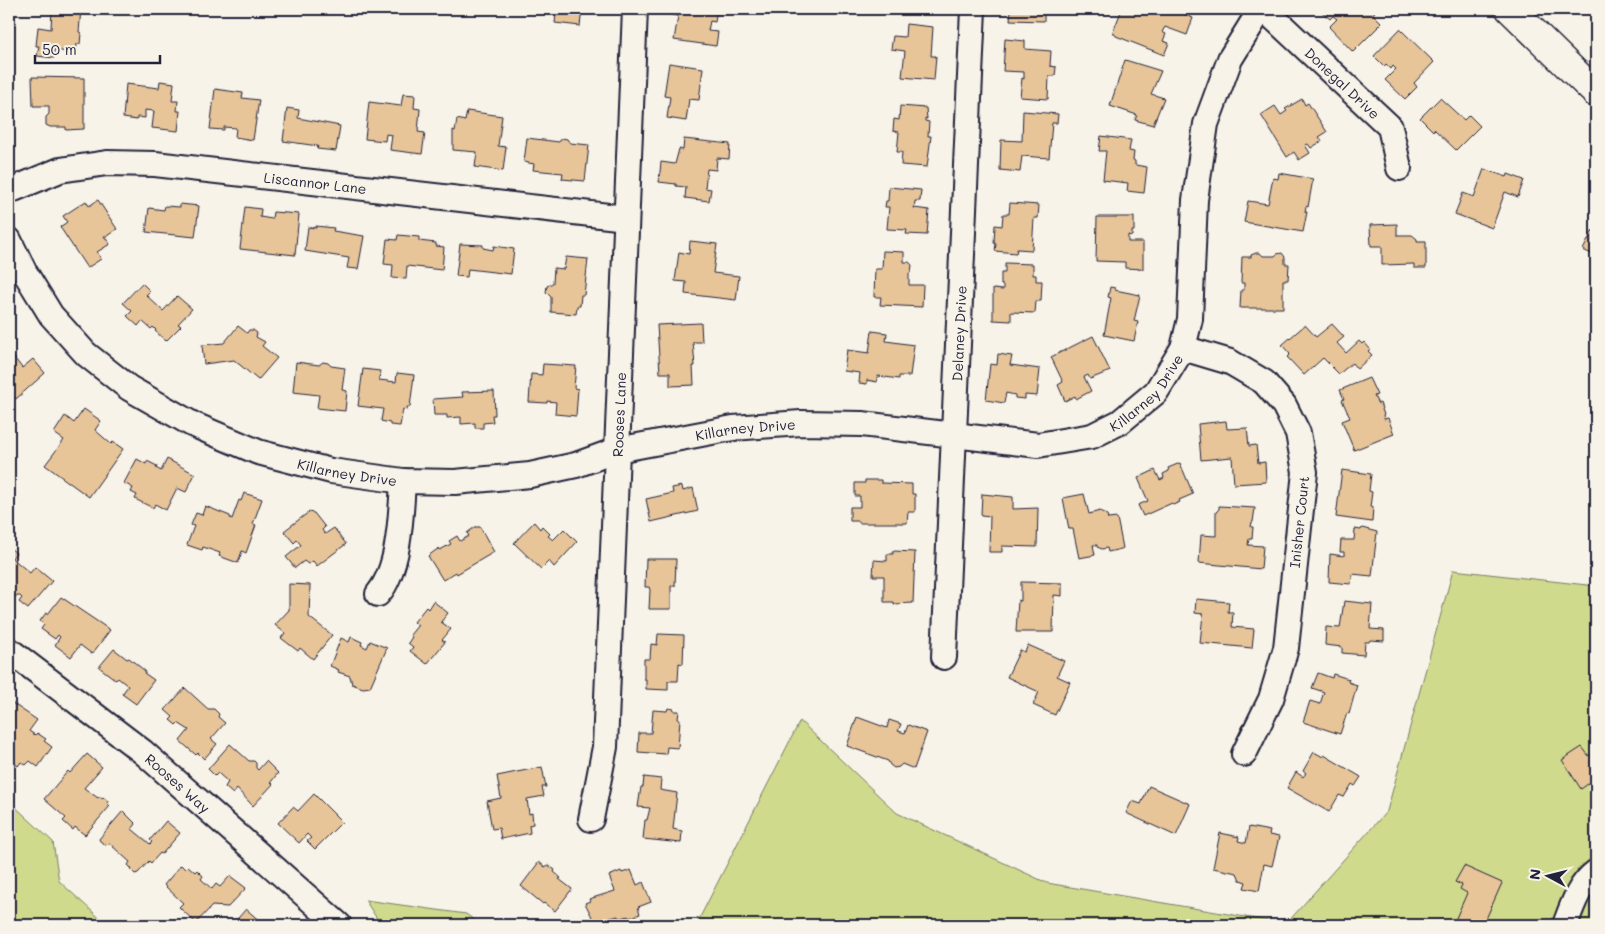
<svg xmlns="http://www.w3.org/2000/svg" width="1605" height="934" font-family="Mali,sans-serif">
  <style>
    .green { fill: #cfda8d; stroke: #787e64 }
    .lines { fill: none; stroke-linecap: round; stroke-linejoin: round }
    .stream { stroke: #6687a9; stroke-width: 5 }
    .building { fill: #e8c599; stroke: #22223b }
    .minor-casing { stroke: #22223b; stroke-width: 28 }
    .major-casing { stroke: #22223b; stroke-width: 31 }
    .minor { stroke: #f7f3e8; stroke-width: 24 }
    .major { stroke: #f7f3e8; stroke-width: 28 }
    .labels { text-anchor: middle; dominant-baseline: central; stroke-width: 4.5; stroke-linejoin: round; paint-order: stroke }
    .street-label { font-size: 14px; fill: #22223b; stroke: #f7f3e8 }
  </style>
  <rect width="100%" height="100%" fill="#f7f3e8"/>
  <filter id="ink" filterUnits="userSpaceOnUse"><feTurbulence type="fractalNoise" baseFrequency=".02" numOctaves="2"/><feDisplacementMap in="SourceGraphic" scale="10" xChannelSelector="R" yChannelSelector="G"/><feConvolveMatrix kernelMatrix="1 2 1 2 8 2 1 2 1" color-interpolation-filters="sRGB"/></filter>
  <g filter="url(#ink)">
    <g class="green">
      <polygon points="1453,570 1596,586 1596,925 696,925 800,721 897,813 1047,883 1286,924 1387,811"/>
      <polygon points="9,801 53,842 59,881 107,925 9,925"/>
      <polygon points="365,900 466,914 481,925 381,925"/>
    </g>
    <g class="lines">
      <polyline class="stream" points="9,924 10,925"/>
    </g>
    <g class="building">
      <polygon points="52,9 81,9 79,32 81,33 80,44 77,44 76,53 54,50 54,58 37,56 39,46 36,46 38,27 51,29"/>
      <polygon points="534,9 582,9 580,26 555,23 556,14 534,11"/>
      <polygon points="666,9 721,9 720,14 716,14 715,22 710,21 708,31 718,32 716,46 674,40 678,16 666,14"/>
      <polygon points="904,9 931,9 931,13 904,11"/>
      <polygon points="1011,9 1044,9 1044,21 1010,20"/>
      <polygon points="1122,9 1158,9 1167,12 1169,9 1172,9 1193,18 1187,35 1165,27 1162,32 1166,34 1163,41 1169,43 1164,55 1116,36 1113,32"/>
      <polygon points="1323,9 1377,9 1373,14 1382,23 1353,52 1329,27 1337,19 1333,16 1330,19 1321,11"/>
      <polygon points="906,24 933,27 931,56 936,56 934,80 902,77 905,51 891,49 893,36 905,37"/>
      <polygon points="1400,29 1434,62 1414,83 1417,87 1405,99 1385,80 1396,69 1393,66 1391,69 1386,64 1384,66 1374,56"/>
      <polygon points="1005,39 1025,41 1025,49 1051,51 1050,66 1056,67 1055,76 1049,76 1048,99 1020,97 1022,78 1024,79 1024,72 1003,71"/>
      <polygon points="1125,60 1161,71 1151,94 1164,98 1153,125 1135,120 1137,115 1110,106"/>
      <polygon points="669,63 703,68 699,100 689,99 686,121 667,118 670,97 664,96"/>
      <polygon points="32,77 84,78 84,129 66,130 66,127 50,127 46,125 46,117 49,114 49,106 33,106"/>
      <polygon points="160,81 174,83 172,101 178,101 177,111 180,111 178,131 152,128 154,111 145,110 145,118 137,117 137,120 123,118 126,84 159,88"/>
      <polygon points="215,89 243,93 242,98 259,100 253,140 235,137 236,128 224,127 224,130 210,129"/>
      <polygon points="403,94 415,95 414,108 420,109 418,132 425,133 422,154 390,150 392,135 386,134 385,141 365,139 369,102 401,106"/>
      <polygon points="1440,98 1464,120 1469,115 1480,126 1456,150 1434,129 1433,131 1420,118"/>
      <polygon points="1302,99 1305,105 1308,103 1327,132 1319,137 1322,141 1311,148 1308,144 1305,145 1310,153 1299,160 1294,152 1287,157 1261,115 1275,106 1281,115 1287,111 1285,109"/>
      <polygon points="900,106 926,108 927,119 925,118 925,121 929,122 928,136 931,136 927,167 901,165 902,152 897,152 899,132 893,131 894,119 899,120"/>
      <polygon points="287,108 299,110 298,118 340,126 336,151 317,149 318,146 283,141"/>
      <polygon points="467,111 502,116 498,146 506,147 503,171 475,167 477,152 453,150 453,130 455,131 457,119 465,121"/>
      <polygon points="1023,111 1058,114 1057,123 1052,123 1049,158 1022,156 1020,172 1000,170 1001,140 1022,141"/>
      <polygon points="1101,136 1131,140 1129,151 1134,152 1133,160 1135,161 1135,165 1147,167 1144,193 1127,191 1128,183 1103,180 1106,151 1099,151"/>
      <polygon points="527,138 559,142 562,138 567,139 570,143 589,145 585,181 562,179 563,173 533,170 534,164 524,162"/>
      <polygon points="684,139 730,144 729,159 717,158 716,170 707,169 705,188 711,189 709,201 685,198 686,187 676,186 676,184 659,182 661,162 675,164 679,149 683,150"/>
      <polygon points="1484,169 1507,177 1508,174 1524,180 1518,197 1505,192 1492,228 1455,214 1463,193 1474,197"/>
      <polygon points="1279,173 1313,179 1308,207 1306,206 1305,212 1307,212 1303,232 1244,222 1248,201 1268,204 1273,178 1278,179"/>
      <polygon points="889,187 921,190 920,201 915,201 914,208 929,210 927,235 906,234 907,230 887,229 889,207 885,207 886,201 888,201"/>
      <polygon points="98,200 117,229 107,236 104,236 110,244 97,252 101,259 87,268 60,227 67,222 63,216 86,201 89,206"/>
      <polygon points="1010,203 1039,205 1038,218 1034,218 1032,250 1017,249 1016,253 995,251 996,244 994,243 995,225 1002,226 1003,214 1009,214"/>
      <polygon points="180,204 199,206 195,237 146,232 149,208 164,210 165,206 180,207"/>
      <polygon points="245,207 261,209 260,217 272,219 273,212 299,214 295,255 240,249"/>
      <polygon points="1097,217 1134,217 1134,231 1132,231 1132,236 1128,235 1128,242 1143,242 1143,269 1125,268 1125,262 1096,261"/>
      <polygon points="1397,224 1397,235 1412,235 1417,239 1417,241 1426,241 1426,268 1414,268 1414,264 1382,265 1382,246 1371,246 1370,225"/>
      <polygon points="316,226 334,228 333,231 364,236 358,269 347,268 349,258 305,251 308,227 316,228"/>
      <polygon points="1593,230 1596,231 1596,256 1583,250"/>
      <polygon points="398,235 419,237 419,241 436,243 436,246 444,247 442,270 407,266 406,279 392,278 393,265 384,264 387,239 397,240"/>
      <polygon points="690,241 717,244 713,273 739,276 736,300 685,294 686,282 675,281 679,252 689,254"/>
      <polygon points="460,244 483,245 483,248 493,250 494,246 514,249 511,274 468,269 467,277 456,276"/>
      <polygon points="883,251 904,252 904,262 909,262 912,265 911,272 909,273 909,285 923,285 922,307 880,305 881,297 874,297 875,269 882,269"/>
      <polygon points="1256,253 1260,253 1263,256 1275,256 1277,254 1282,253 1285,257 1285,264 1289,264 1288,280 1283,280 1283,308 1240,308 1241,290 1244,290 1244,283 1241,283 1242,257 1251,257 1251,255"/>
      <polygon points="566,257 588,259 584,295 581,295 580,306 577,306 576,314 551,312 551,297 546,292 547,286 553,283 554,268 564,269"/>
      <polygon points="1005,263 1033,264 1033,275 1036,275 1036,281 1042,281 1041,301 1036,301 1035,313 1011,312 1011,321 993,320 993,289 1003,290 1003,285 1001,285 1001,273 1005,273"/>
      <polygon points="142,283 150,291 146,295 163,311 177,296 192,309 178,324 181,326 166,341 155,331 156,330 153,327 151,329 142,321 138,326 127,316 132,311 123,303"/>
      <polygon points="1110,287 1115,288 1115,290 1140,295 1134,321 1138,322 1134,341 1104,335 1111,298 1108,297"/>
      <polygon points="701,323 702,342 693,342 695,366 693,366 694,385 670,386 670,373 660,373 657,325"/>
      <polygon points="1332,324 1344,337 1337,343 1346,353 1359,341 1362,344 1364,342 1370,349 1368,351 1372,355 1357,369 1352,363 1339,374 1323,358 1304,375 1287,357 1290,354 1282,345 1305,325 1316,337"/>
      <polygon points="238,326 247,333 249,330 253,330 257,333 256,337 265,342 262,346 277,358 258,380 234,360 204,364 202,345 224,343"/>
      <polygon points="872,331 887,333 886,341 914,345 910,376 899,376 899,379 878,376 877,382 867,380 867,384 859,383 860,373 844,371 847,350 869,353"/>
      <polygon points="1093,336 1110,371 1090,379 1088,375 1084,377 1091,391 1076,399 1075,396 1065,401 1058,385 1063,382 1051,357"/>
      <polygon points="9,351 22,368 33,359 45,373 16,399 9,390"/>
      <polygon points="998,354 1012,356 1010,365 1040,369 1037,396 1025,395 1025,399 1015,398 1015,395 1006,393 1004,403 986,400 990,364 997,365"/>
      <polygon points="296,362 319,365 323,362 328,363 331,366 345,368 342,390 347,391 345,411 317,408 319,395 293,392"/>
      <polygon points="543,364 576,366 574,388 578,389 576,416 555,414 556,402 547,401 547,403 529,402 531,374 542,375"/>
      <polygon points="363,369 380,371 379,380 396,382 397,373 414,375 410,407 407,407 407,410 403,409 400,426 390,425 390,423 381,421 383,409 358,406"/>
      <polygon points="1369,378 1377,395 1374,396 1378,404 1380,403 1384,415 1383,415 1384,419 1388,418 1394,434 1354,450 1342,421 1350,418 1342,400 1344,399 1340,390"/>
      <polygon points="494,391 495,415 492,415 493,422 483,423 483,428 475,428 475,423 461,424 461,417 447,418 447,415 434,415 433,399 463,397 462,392"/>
      <polygon points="84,409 101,421 95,430 111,444 113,442 123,449 89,497 45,465 64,440 54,433 65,416 74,423"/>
      <polygon points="1226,421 1227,429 1247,428 1249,446 1256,445 1258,463 1265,462 1266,482 1234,484 1232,457 1201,460 1198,424"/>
      <polygon points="137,459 146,464 147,461 157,466 156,468 161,471 167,459 195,474 186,492 177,488 166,510 155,504 153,508 135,499 137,495 131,492 133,488 124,483"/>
      <polygon points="1180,463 1193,494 1179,500 1180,502 1173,505 1172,503 1143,516 1138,505 1148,501 1138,478 1155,470 1160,480 1164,478 1163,474 1169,471 1168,468"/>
      <polygon points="1342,470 1371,474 1369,491 1372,492 1370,507 1373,507 1372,522 1336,517"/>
      <polygon points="865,480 881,480 881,483 912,484 912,494 915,494 915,512 908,512 907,523 859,523 859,521 850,521 850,507 860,507 860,496 855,496 855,483 865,483"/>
      <polygon points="682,486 683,491 693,488 698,511 651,522 646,499 673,493 672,488"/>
      <polygon points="244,493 262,499 253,524 256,525 246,553 242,551 238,563 219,556 220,553 203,547 202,550 187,545 194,526 191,525 196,513 202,515 205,506 230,516 230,518 232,519 239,500 241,501"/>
      <polygon points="982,494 1013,497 1013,509 1038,508 1037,547 1002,546 1002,552 989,552 990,516 981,515"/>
      <polygon points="1084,494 1089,514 1100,511 1107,515 1108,519 1117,518 1123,548 1121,549 1108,552 1107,548 1102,549 1097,547 1097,545 1093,545 1095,555 1079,558 1073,529 1069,529 1063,498"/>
      <polygon points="1219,506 1255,508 1253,522 1252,522 1251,527 1253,527 1252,539 1249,539 1248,545 1263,546 1261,569 1199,563 1201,535 1216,536 1216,512 1219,509"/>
      <polygon points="309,512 314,513 325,527 322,530 325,534 334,528 346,544 317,566 313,561 308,564 304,561 295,568 286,557 301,545 297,540 294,543 284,531"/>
      <polygon points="534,522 540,529 542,526 550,534 548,536 553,540 564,529 577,542 554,567 549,561 541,569 514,543"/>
      <polygon points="475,527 480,527 494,552 457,574 456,572 443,580 428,556 439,548 440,550 451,544 449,541 457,536 460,541 469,536 467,533"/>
      <polygon points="1362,528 1377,532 1372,576 1352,574 1351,584 1329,582 1330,554 1344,556 1344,552 1340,552 1341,540 1354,540 1355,529 1361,530"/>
      <polygon points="9,547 16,553 12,558 30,573 35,567 52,581 28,609 19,602 22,598 20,596 13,596 9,602"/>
      <polygon points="893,551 915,552 913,603 894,604 894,602 884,602 884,576 873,576 874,560 887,561 887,554 893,554"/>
      <polygon points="646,559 676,559 675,586 671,586 671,609 649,609 650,590 649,587 645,587"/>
      <polygon points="1021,582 1062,583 1062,596 1054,595 1053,632 1016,632 1018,600 1021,601"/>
      <polygon points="289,584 310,585 309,617 332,635 313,659 300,648 298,651 281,638 285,633 275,625 289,610"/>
      <polygon points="61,597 110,630 92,654 80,645 71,657 55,645 60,637 58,635 55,639 41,629 44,625 40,621 46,613 48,614"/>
      <polygon points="1196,599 1229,602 1228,612 1233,612 1232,627 1254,629 1252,648 1200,643 1203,614 1195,613"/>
      <polygon points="433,601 448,613 441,622 451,629 442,640 445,642 427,664 410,651 413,647 408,643 412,637 410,635 418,625 414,622 426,607 428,609"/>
      <polygon points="1344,601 1372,604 1370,629 1384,630 1384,641 1370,640 1369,642 1365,642 1364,655 1342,653 1342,647 1325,645 1326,627 1340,628"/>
      <polygon points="658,634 684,635 683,664 679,663 678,681 668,681 668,690 646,689 646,679 644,679 644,659 650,659 651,644 657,645"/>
      <polygon points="351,637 362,642 361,645 367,648 370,641 387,648 370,687 363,688 352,684 350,676 338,672 339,670 330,666 341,638 349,642"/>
      <polygon points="1028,645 1064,661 1057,676 1070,682 1055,715 1033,705 1039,692 1007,677 1020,650 1025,652"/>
      <polygon points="114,649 127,659 129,658 145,671 144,673 154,680 136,704 122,694 128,686 118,678 116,680 99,667"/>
      <polygon points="1318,673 1332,678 1333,674 1349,679 1348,682 1357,685 1349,714 1347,713 1340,734 1303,722 1310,701 1320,704 1324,692 1312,688"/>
      <polygon points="185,688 208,709 214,709 219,714 218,717 225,723 211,739 217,744 204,759 198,753 196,755 180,741 189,730 178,723 176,725 170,720 173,717 165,710"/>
      <polygon points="12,703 37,720 29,731 35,735 37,733 46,739 44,741 52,747 38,767 30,761 26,765 21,762 18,766 9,759 9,709"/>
      <polygon points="668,708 674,709 674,711 679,711 678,719 680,719 678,748 667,747 666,754 638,752 639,733 651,733 653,710 667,711"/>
      <polygon points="857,717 887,728 889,720 901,724 898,731 905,733 908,725 927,732 914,769 902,764 899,767 894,768 890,765 888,761 847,746"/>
      <polygon points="230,744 249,761 254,761 256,763 256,768 258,770 266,761 278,773 271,782 273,784 253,806 237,789 233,794 225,787 228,782 218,773 215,776 208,769"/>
      <polygon points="1582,747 1589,756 1596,751 1596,778 1581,789 1562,760"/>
      <polygon points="1314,752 1323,757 1324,755 1361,777 1355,786 1352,784 1344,797 1339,795 1329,812 1287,788 1296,772 1303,777 1306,773 1303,771"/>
      <polygon points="87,754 102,767 84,788 98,798 100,796 102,799 103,797 108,801 107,803 110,806 85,835 75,827 73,830 63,821 66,818 44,799 68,771 70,773"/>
      <polygon points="542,767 546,787 542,787 544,796 527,799 529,814 532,813 533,824 529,825 530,833 501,839 499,828 492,829 487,801 501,798 497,776"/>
      <polygon points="644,777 661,779 660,790 677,793 673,829 682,831 681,843 643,839 645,820 647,820 650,808 638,807 641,787 643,787"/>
      <polygon points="1149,786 1190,804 1176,836 1126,813 1132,801 1141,804"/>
      <polygon points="314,794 342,822 315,849 307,841 311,838 307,834 299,843 278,823 293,807 298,811"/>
      <polygon points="123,811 136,824 132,829 150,844 152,842 150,840 166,821 180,833 162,854 160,853 151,863 149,861 138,873 135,874 132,871 131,868 128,865 130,862 110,844 105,845 100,841 99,839"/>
      <polygon points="1249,827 1270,831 1269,835 1279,837 1272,866 1264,864 1259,891 1244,888 1246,882 1240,880 1237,873 1213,868 1220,833 1239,837 1238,841 1246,843"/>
      <polygon points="539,862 545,867 548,865 555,870 554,872 561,878 559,879 572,889 555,911 544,903 543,904 521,886"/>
      <polygon points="181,865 185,869 188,866 195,872 197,870 203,876 201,879 212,889 216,884 220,887 230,876 246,888 228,907 212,906 196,923 179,907 183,903 164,885"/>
      <polygon points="1464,866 1502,883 1485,921 1482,920 1480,925 1453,925 1467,893 1460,889 1462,885 1455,882"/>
      <polygon points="631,870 637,885 643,882 651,902 638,907 640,914 629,918 628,916 619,919 618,916 607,919 608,922 596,925 585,903 590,901 589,899 615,891 609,876 621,871 622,873"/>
      <polygon points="246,909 262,923 261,925 232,925"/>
    </g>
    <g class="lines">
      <g class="minor-casing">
        <g id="minor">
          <path id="s1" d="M1264 9 1390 127 1399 168"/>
          <path id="s2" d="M9 191 60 170 107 163 155 164 626 218"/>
          <path id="s3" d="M9 240 24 271 51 315 86 354 129 388 192 424 258 452 331 471 403 481 455 482 530 475 576 465 617 450 733 428 801 423 862 424 1038 445 1092 436 1120 422 1156 392 1183 348 1190 319 1195 200 1206 124 1230 59 1261 9"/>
          <polyline points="1183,348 1230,362 1264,382 1284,405 1298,433 1305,472 1286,648 1271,699 1244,754"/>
          <path d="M378 594C400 568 401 514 403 481"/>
          <path id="s4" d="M9 650 143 752 339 925"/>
          <path id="s5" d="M944 657 973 9"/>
          <path id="s6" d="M591 819 605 747 635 9"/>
          <path d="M1565 925C1572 906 1579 884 1596 872"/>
        </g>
      </g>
      <g class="major-casing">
        <polyline id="major" points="1510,9 1596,93"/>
      </g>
      <use href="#minor" class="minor"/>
      <use href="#major" class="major"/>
    </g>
  </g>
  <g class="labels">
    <g class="street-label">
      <text stroke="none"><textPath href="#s1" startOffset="108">Donegal Drive</textPath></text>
      <text stroke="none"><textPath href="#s2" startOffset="312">Liscannor Lane</textPath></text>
      <text stroke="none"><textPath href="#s5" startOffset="324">Delaney Drive</textPath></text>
      <text stroke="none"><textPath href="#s3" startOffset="1254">Killarney Drive</textPath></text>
      <text stroke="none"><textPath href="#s6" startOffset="406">Rooses Lane</textPath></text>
      <text stroke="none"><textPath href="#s3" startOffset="834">Killarney Drive</textPath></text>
      <text stroke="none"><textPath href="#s3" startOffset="429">Killarney Drive</textPath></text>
      <text transform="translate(1299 522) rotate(-84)">Inisher Court</text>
      <text stroke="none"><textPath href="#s4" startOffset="215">Rooses Way</textPath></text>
    </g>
  </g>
  <rect width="1605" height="934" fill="none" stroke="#f7f3e8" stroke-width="30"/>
  <rect x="15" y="15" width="1575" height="904" fill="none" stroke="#22223b" stroke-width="2" filter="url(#ink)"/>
  <g transform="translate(1548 876) rotate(277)" stroke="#f7f3e8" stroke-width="4" paint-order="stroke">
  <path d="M0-4L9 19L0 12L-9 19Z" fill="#22223b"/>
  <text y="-8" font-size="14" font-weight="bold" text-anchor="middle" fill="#22223b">N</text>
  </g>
  <path d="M35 55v8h125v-8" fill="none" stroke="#22223b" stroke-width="2.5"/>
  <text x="42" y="55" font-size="15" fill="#22223b" stroke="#f7f3e8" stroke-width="4" paint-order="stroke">50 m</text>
</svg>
